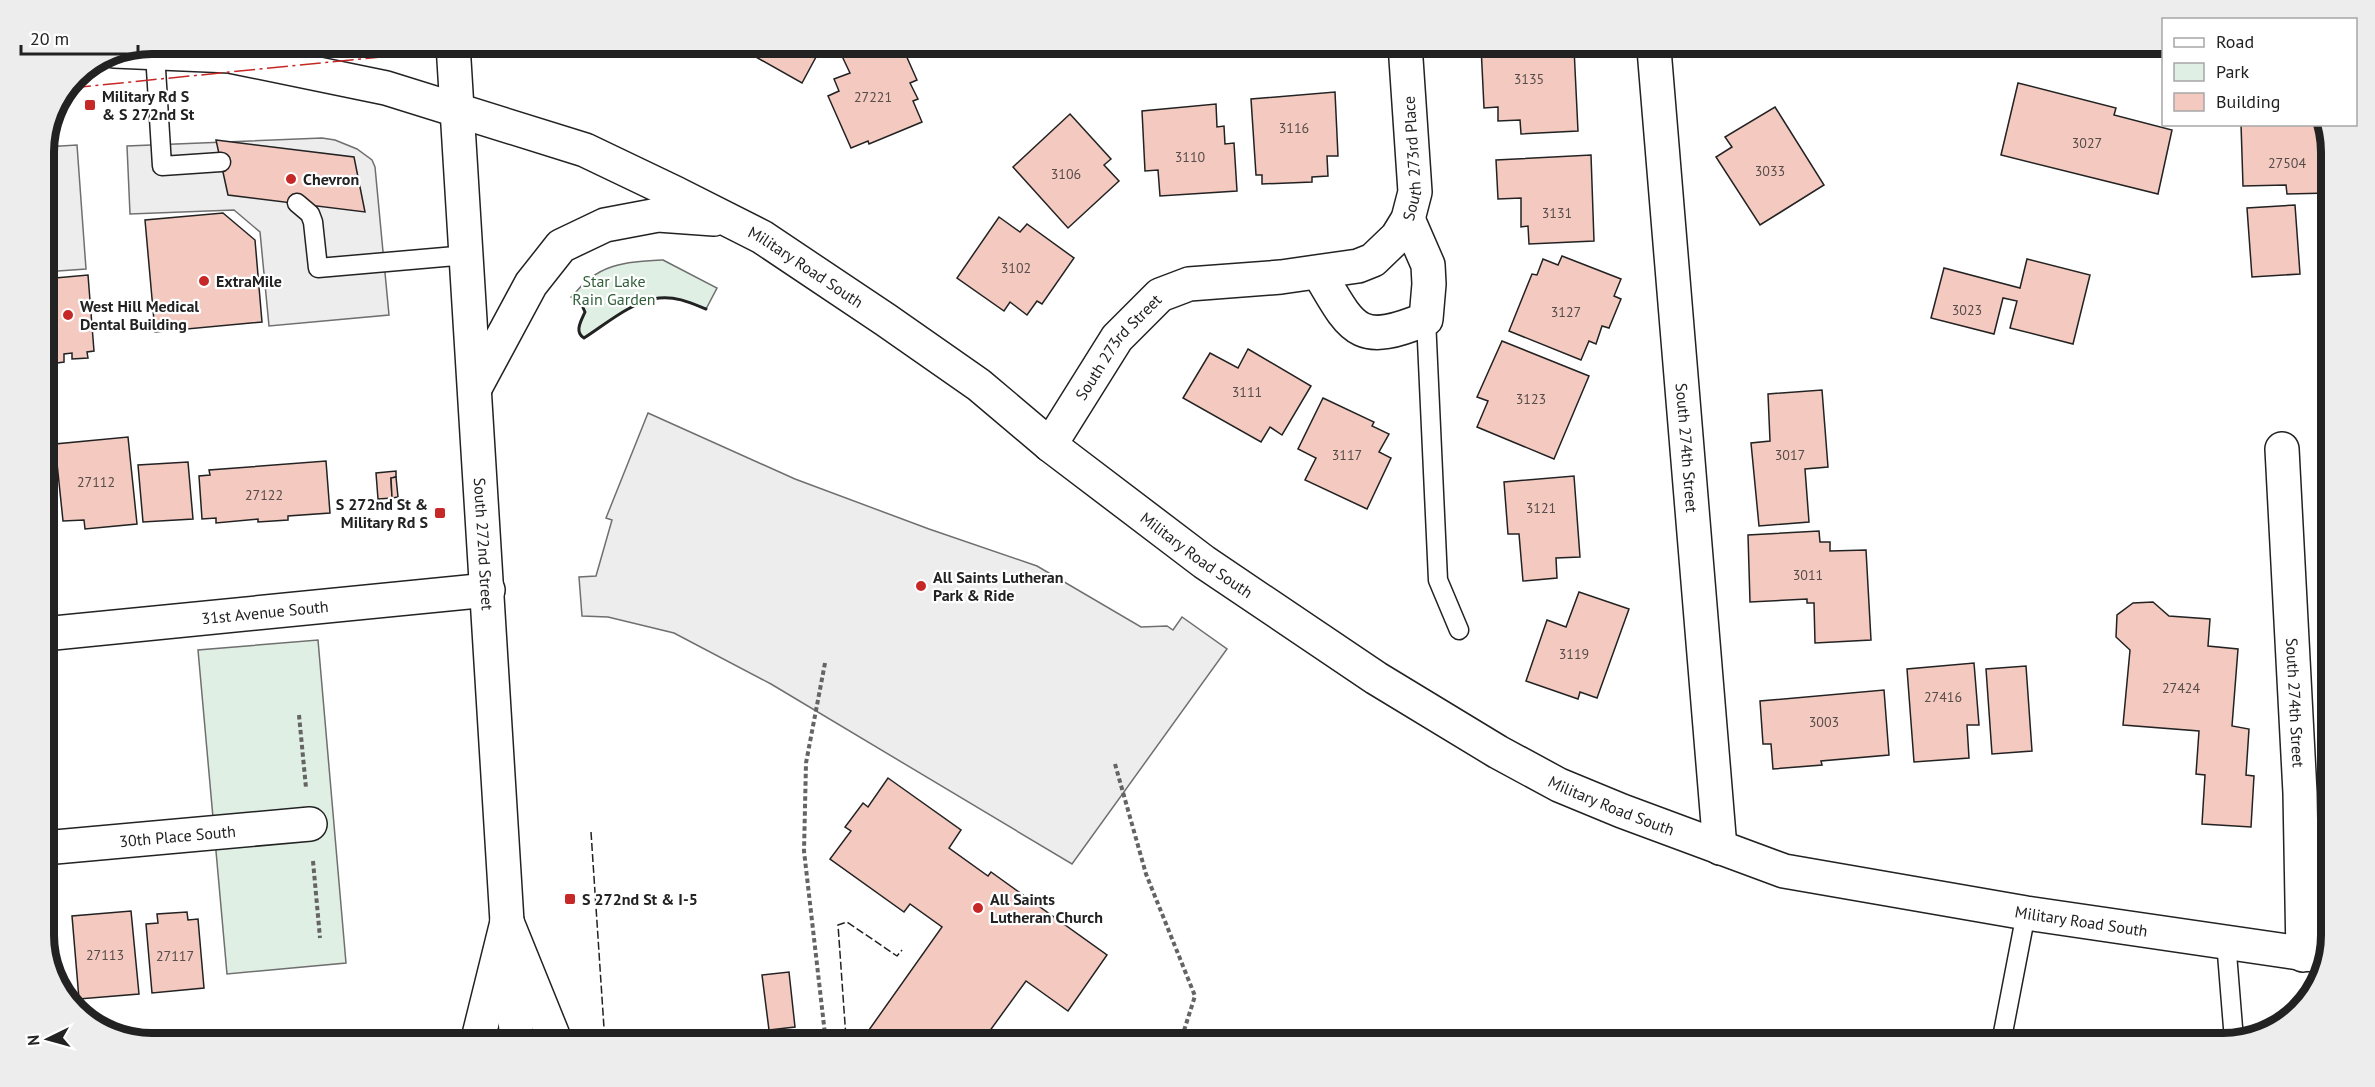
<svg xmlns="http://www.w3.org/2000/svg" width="2375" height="1087" font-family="'PT Sans',sans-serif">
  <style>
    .green { fill: #e0efe3; stroke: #6f6f6f; stroke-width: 1.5 }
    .parking { fill: #ededed; stroke: #6f6f6f; stroke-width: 1.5 }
    .building { fill: #f3c9c0; stroke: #222; stroke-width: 1.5 }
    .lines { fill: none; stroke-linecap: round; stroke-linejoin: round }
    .lane-casing { stroke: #222; stroke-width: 21 }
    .street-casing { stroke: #222; stroke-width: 36 }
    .secondary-casing { stroke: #222; stroke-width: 36 }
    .highway-casing { stroke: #222; stroke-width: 36 }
    .path { stroke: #646464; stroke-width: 4; stroke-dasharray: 4.5 3; stroke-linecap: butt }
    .lane { stroke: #fff; stroke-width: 18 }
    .street { stroke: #fff; stroke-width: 33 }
    .secondary { stroke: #fff; stroke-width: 33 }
    .highway { stroke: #fff; stroke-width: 33 }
    .fence { stroke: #222; stroke-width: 1.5; stroke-dasharray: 8 3; stroke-linecap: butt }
    .wall { stroke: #222; stroke-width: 3 }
    .power { stroke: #c62828; stroke-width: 1.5; stroke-dasharray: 21 4.5 3 4.5; stroke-linecap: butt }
    .poi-dot { fill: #c62828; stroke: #fff; stroke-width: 2 }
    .labels { text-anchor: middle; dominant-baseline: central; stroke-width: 4.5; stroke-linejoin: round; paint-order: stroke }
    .number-label { font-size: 14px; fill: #564c4a }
    .poi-label { font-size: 16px; font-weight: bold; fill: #222; stroke: #fff; text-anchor: start }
    .street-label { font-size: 16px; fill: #222; stroke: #fff }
    .park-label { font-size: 16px; fill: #2f5e38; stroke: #fff }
    .rim { fill: none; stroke: #222; stroke-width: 8 }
  </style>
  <rect width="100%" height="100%" fill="#fff"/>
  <g class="green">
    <path d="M663 260 717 288 706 309C691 303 676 296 659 298 632 301 606 324 584 338 574 332 582 321 585 312L580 301 572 297C597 263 625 262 663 260Z"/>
    <polygon points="318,640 346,963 227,974 198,650"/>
  </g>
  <g class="parking">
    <polygon points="322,138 335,140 357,149 372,160 375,167 389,315 269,326 260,232 234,210 130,214 127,146"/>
    <polygon points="77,145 86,269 44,272 44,147"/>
    <polygon points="648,413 795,479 929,529 1037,566 1141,627 1167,626 1173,630 1182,617 1227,649 1072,864 771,684 674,633 608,617 582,616 579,577 596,576 612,520 606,518"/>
  </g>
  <g class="building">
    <polygon points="733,44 823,44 802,83"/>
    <polygon points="864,44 901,44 917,80 910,83 918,99 913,101 922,122 869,144 868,141 851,148 828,96 839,91 834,79 850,73 841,54"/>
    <polygon points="1531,44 1531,50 1574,48 1578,131 1521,134 1520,120 1498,121 1498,107 1484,108 1481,46"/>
    <polygon points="2018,83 2116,108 2114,115 2172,130 2158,194 2001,155"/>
    <polygon points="1335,92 1338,156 1327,156 1328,176 1312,177 1312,182 1262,184 1262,175 1256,175 1251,99"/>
    <polygon points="1216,104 1217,127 1224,126 1225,144 1234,143 1237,191 1160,196 1158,170 1145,171 1142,111"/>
    <polygon points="1775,107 1824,185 1760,225 1716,157 1732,147 1725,137"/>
    <polygon points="1070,114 1111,159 1104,165 1119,181 1068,228 1013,167"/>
    <polygon points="2241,124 2324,124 2331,145 2331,182 2329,182 2329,193 2287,194 2286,185 2243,186"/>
    <polygon points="216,140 354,157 365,212 228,195"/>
    <polygon points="1591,155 1594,241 1529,244 1528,226 1521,227 1521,198 1498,199 1496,160"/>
    <polygon points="2295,205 2300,274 2252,277 2247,208"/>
    <polygon points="223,213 255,240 262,322 155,332 145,220"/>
    <polygon points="999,217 1020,232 1027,224 1074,258 1042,304 1037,301 1027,315 1010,302 1004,311 957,278"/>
    <polygon points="1562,256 1621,279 1614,296 1621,299 1609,328 1602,326 1596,344 1589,341 1581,360 1509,331 1532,274 1537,275 1543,259 1558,265"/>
    <polygon points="2027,259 2090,275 2073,344 2010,328 2017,301 2003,298 1994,334 1931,318 1944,268 2020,288"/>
    <polygon points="88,275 94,351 87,352 88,358 72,359 72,353 64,354 64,362 50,364 49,355 44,356 44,360 44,279"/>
    <polygon points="1502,341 1589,376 1554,459 1477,427 1488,401 1477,397"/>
    <polygon points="1248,349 1311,386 1282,435 1270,427 1261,442 1183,398 1210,353 1238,368"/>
    <polygon points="1822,390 1828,467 1805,469 1809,522 1759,526 1751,443 1770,441 1768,394"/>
    <polygon points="1323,398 1374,422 1372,426 1389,434 1379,452 1391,458 1367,509 1305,480 1316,458 1298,449"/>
    <polygon points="128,437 137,524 85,529 84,520 63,521 55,444"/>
    <polygon points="326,461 330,513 288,516 288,520 258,522 258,519 216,523 216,518 202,519 199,476 210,475 209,470"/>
    <polygon points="188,462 193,519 143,522 138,465"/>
    <polygon points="396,471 396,477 391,478 392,498 378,499 376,473"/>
    <polygon points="1574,476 1580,557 1556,558 1557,578 1523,581 1519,534 1508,534 1504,482"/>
    <polygon points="396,477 398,497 392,498 391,478"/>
    <polygon points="2331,518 2331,588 2328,588"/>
    <polygon points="1819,531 1820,542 1830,542 1830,551 1866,550 1871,640 1815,643 1814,603 1807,603 1807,599 1750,602 1748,535"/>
    <polygon points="1579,592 1629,609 1597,698 1580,692 1578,699 1526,681 1547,620 1566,627"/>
    <polygon points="2153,602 2169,616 2210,619 2208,646 2238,649 2232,726 2249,729 2246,775 2254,776 2251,827 2202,824 2205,775 2196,774 2199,731 2123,725 2130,650 2116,637 2117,615 2133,603"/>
    <polygon points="1974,663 1979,725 1967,725 1969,758 1914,762 1907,669"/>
    <polygon points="2026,666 2032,751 1992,754 1986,669"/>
    <polygon points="1884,690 1889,755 1821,761 1822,765 1773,769 1771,744 1763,744 1760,701"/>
    <polygon points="888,778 961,830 949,848 988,876 991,872 1107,955 1068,1011 1026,981 981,1043 874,1043 864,1037 942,927 910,904 904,912 830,859 851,831 845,827 863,803 868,807"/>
    <polygon points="131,911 139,994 79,999 72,916"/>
    <polygon points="187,912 188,920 198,919 204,988 152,993 146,924 158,923 157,914"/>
    <polygon points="44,924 45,933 54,932 58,981 44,943"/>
    <polygon points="789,972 795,1027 769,1030 762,975"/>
  </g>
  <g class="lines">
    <g class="lane-casing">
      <g id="lane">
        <polyline points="155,53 162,166 221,162"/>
        <polyline points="297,203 310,214 313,222 318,268 467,255"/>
        <polyline points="1426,319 1438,580 1459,630"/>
        <polyline points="2226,941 2234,1040"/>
        <polyline points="2001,1043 2026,913"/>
      </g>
    </g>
    <g class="street-casing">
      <g id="street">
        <path id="s1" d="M1654 49 1720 848"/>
        <path d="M1319 273C1353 331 1358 347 1426 319L1429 284 1428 265 1408 219"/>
        <path id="s2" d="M1050 445 1117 338 1160 295 1189 284 1281 277 1358 266 1373 260 1397 237 1408 219 1415 192 1405 44"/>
        <path id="s3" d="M2282 449 2300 793 2303 955"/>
        <path id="s4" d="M44 634 488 590"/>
        <path id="s5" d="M44 848 310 824"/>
      </g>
    </g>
    <g class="secondary-casing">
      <g id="secondary">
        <path id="s6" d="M453 44 507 922 517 1043"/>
        <path id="s7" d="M114 51 230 56 386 88 585 150 677 194 762 237 886 320 979 385 1050 445 1204 562 1376 678 1498 752 1559 785 1622 811 1784 871 2026 913 2327 957"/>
        <polyline points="475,388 531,284 561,246 605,225 658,215 714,219"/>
      </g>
    </g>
    <g class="highway-casing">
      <g id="highway">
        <polyline points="507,922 556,1043"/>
        <polyline points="477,1043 507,922"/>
      </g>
    </g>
    <g class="path">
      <polyline points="825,663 806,763 804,851 826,1043"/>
      <polyline points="299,715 306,788"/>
      <polyline points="1115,764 1146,874 1195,996 1180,1043"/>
      <polyline points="313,861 320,938"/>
    </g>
    <use href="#lane" class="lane"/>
    <use href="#street" class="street"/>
    <use href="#secondary" class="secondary"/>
    <use href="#highway" class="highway"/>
    <g class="fence">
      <polyline points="591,832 605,1043"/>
      <polyline points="853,1043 846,1038 838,925 847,922 897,956 902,950"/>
    </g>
    <path class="wall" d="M572 297 580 301 585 312C581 321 574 332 584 338 606 324 632 301 659 298 676 296 691 303 706 309"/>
    <polyline class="power" points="70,88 511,44"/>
  </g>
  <g class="poi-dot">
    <rect x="84" y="99" width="12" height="12" rx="3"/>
    <circle cx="291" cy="179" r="6"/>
    <circle cx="204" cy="281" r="6"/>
    <circle cx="68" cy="315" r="6"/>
    <rect x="434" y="507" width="12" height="12" rx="3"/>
    <circle cx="921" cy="586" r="6"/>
    <rect x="564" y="893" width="12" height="12" rx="3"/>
    <circle cx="978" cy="908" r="6"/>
  </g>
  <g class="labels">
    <g class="number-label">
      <text x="1529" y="79">3135</text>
      <text x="873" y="97">27221</text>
      <text x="1294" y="128">3116</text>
      <text x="2087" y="143">3027</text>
      <text x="1190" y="157">3110</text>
      <text x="2287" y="163">27504</text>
      <text x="1770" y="171">3033</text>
      <text x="1066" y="174">3106</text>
      <text x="1557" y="213">3131</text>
      <text x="1016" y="268">3102</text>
      <text x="1967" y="310">3023</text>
      <text x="1566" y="312">3127</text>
      <text x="1247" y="392">3111</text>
      <text x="1531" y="399">3123</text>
      <text x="1347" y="455">3117</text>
      <text x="1790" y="455">3017</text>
      <text x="96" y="482">27112</text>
      <text x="264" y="495">27122</text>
      <text x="1541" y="508">3121</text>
      <text x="1808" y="575">3011</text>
      <text x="1574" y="654">3119</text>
      <text x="2181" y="688">27424</text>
      <text x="1943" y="697">27416</text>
      <text x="1824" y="722">3003</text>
      <text x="105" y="955">27113</text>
      <text x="175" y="956">27117</text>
    </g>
    <g class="poi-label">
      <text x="102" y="96">Military Rd S<tspan x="102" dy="18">&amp; S 272nd St</tspan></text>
      <text x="303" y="179">Chevron</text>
      <text x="216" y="281">ExtraMile</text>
      <text x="80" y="306">West Hill Medical<tspan x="80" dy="18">Dental Building</tspan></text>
      <text x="428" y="504" text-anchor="end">S 272nd St &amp;<tspan x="428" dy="18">Military Rd S</tspan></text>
      <text x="933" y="577">All Saints Lutheran<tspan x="933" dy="18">Park &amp; Ride</tspan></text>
      <text x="582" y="899">S 272nd St &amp; I-5</text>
      <text x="990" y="899">All Saints<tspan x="990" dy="18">Lutheran Church</tspan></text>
    </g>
    <g class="street-label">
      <text stroke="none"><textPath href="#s2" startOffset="520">South 273rd Place</textPath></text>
      <text stroke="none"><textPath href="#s7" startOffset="734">Military Road South</textPath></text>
      <text stroke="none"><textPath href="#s2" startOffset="120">South 273rd Street</textPath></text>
      <text stroke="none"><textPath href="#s1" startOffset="400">South 274th Street</textPath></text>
      <text stroke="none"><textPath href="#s6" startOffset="501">South 272nd Street</textPath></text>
      <text stroke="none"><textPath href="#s7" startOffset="1220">Military Road South</textPath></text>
      <text stroke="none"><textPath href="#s4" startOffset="222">31st Avenue South</textPath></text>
      <text stroke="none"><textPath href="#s3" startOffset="254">South 274th Street</textPath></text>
      <text stroke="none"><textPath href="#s7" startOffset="1706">Military Road South</textPath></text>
      <text stroke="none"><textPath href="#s5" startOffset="134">30th Place South</textPath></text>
      <text stroke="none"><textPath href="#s7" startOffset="2192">Military Road South</textPath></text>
    </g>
    <g class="park-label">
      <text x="614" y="281">Star Lake<tspan x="614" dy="18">Rain Garden</tspan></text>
    </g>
  </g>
  <path d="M0 0H2375V1087H0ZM152 54H2223A98 98 0 0 1 2321 152V935A98 98 0 0 1 2223 1033H152A98 98 0 0 1 54 935V152A98 98 0 0 1 152 54Z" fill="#ededed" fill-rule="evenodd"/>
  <path class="rim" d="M152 54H2223A98 98 0 0 1 2321 152V935A98 98 0 0 1 2223 1033H152A98 98 0 0 1 54 935V152A98 98 0 0 1 152 54Z"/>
  <rect x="2162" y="18" width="195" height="108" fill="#ffffff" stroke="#a7a7a7" stroke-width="1.5"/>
  <rect x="2174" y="38" width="30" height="9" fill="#ffffff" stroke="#a7a7a7" stroke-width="1.5"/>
  <text x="2216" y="48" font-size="18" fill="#222222">Road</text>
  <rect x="2174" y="63" width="30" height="18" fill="#e0efe3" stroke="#a7a7a7" stroke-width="1.5"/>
  <text x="2216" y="78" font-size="18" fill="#222222">Park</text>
  <rect x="2174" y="93" width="30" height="18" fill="#f3c9c0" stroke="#a7a7a7" stroke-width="1.5"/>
  <text x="2216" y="108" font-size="18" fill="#222222">Building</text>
  <g transform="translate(48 1039) rotate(265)" stroke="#ffffff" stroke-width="4.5" paint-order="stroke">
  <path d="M0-4.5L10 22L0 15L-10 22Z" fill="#222222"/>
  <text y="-9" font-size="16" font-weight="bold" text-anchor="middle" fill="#222222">N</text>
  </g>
  <path d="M21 45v9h117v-9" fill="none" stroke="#222222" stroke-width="3"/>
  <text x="30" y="45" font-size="18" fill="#222222" stroke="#ffffff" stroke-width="4.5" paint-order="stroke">20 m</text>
</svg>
